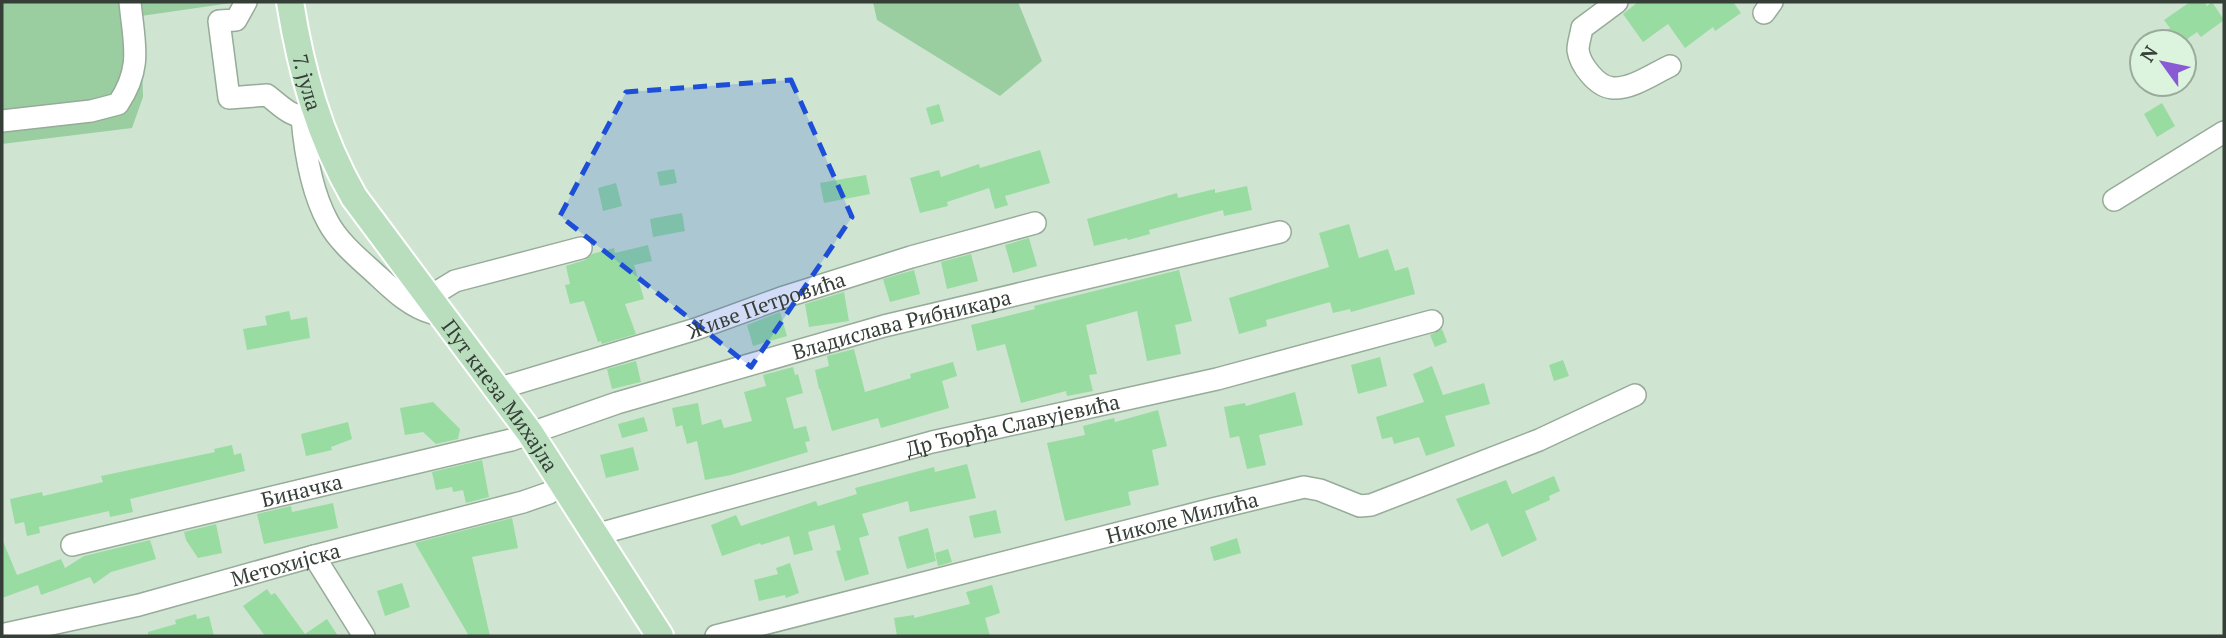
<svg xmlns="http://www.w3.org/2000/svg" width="2226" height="638" font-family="'PT Serif',serif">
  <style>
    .green { fill: #9acea1 }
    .building { fill: #98dca1 }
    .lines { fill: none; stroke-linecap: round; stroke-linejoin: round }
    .minor-casing { stroke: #96ab98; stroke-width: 24 }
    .major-casing { stroke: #fff; stroke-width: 30 }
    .minor { stroke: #fff; stroke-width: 21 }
    .major { stroke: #b9debe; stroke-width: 26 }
    .marked { fill: #1d4ed8; fill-opacity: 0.2; stroke: #1d4ed8; stroke-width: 5; stroke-dasharray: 14 9; stroke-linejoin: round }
    .labels { text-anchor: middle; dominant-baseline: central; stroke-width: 5; stroke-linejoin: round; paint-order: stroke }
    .street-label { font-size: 21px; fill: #363f37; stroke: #dcf3de }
  </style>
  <rect width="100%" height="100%" fill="#cfe5d1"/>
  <g class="green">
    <polygon points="2,2 238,2 141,16 143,97 132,128 2,144"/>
    <polygon points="873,2 1018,2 1042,61 1000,96 877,20"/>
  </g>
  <g class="building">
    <polygon points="1638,2 1733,2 1741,13 1715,31 1713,27 1685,48 1668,24 1643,42 1623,14"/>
    <polygon points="2190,2 2204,2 2207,6 2212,2 2224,20 2201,37 2197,32 2183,42 2151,42 2170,28 2164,20"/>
    <polygon points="2162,103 2175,126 2157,137 2144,114"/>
    <polygon points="939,104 944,121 931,125 926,108"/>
    <polygon points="1040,150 1050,183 1005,196 1008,205 995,209 989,188 947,202 948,206 920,213 910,178 939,170 941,177 979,164 980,168"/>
    <polygon points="674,169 677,183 660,186 657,172"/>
    <polygon points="866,175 870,194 824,203 820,183"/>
    <polygon points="616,183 622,206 603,211 598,188"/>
    <polygon points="1247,186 1252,210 1224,216 1223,210 1149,230 1150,234 1128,240 1127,238 1094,246 1087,219 1177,193 1178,198 1215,189 1215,193"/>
    <polygon points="682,213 685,231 653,237 650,219"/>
    <polygon points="1349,224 1359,258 1388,249 1395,271 1408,267 1415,294 1351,312 1350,309 1333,313 1330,302 1266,320 1267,326 1239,334 1229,298 1329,267 1319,233"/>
    <polygon points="1029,238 1037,266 1013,273 1005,245"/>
    <polygon points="648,245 652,261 634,265 644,299 625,304 636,334 602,344 601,341 598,342 584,301 570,304 565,285 570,284 566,266 585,260 592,254 614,248 615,253"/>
    <polygon points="971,254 978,281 947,289 941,262"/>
    <polygon points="914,270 920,294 890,302 883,279"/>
    <polygon points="1179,270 1192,321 1175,325 1181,354 1147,361 1137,311 1086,325 1097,374 1089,375 1093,391 1067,396 1066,391 1021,403 1005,344 977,351 971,325 1035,309 1034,306"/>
    <polygon points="844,292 849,321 809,327 805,304"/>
    <polygon points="289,311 291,320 307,317 310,338 247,350 243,329 267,325 265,316"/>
    <polygon points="780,312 787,336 753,346 747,325"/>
    <polygon points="1442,329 1447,342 1435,347 1430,335"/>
    <polygon points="854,349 865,392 911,378 910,374 953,362 957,376 942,381 949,408 881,428 878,418 832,431 820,389 819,389 815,370 829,366 827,356"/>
    <polygon points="1380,357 1387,386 1358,394 1351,365"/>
    <polygon points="1563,360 1569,376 1554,381 1549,365"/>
    <polygon points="636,361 641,382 612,389 607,369"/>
    <polygon points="1432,366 1443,395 1484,383 1490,404 1445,416 1455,446 1426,456 1419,437 1394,444 1392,437 1382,439 1376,417 1424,402 1413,374"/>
    <polygon points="793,367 795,375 798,374 803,393 786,398 794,429 806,426 810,441 805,442 808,452 731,475 705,480 697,441 687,444 682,425 676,427 672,408 698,403 702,425 721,419 724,428 752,421 744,392 766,386 763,375"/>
    <polygon points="1295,392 1303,425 1259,435 1266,465 1247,469 1239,436 1230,438 1224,407 1245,403 1246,406"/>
    <polygon points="433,402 460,429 458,439 436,444 423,432 405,435 400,408"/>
    <polygon points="1158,410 1167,446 1152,450 1159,485 1128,492 1131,505 1065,521 1047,443 1085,435 1083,426 1114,418 1115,422"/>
    <polygon points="644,417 648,431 622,438 618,424"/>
    <polygon points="348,422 352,439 331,447 332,450 306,456 301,434"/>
    <polygon points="232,445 234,455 241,453 245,471 130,499 133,512 110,517 109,511 39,527 40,533 27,536 24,522 15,524 10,499 42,492 43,496 103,482 101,476 215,452 214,449"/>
    <polygon points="633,447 639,470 606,478 600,455"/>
    <polygon points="482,460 489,497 466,503 463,490 453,492 452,487 436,490 432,472"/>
    <polygon points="967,464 976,498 910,512 908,501 862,514 869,535 859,538 869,574 845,581 836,551 841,550 834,525 808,532 813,550 794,555 789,536 761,545 760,543 722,556 711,525 736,515 741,526 816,501 818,506 857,494 855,488 934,467 935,472"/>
    <polygon points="1554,476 1560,491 1549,496 1550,500 1525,511 1537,540 1502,557 1488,523 1471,531 1456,499 1506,480 1512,494"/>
    <polygon points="333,503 338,528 264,544 257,514 291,506 292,512"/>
    <polygon points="996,510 1001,533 974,538 969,516"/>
    <polygon points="512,518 518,548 472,557 490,636 469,636 415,543"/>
    <polygon points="216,524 222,553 198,558 186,540 184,532"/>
    <polygon points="928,528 936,561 907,569 898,537"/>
    <polygon points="1237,538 1241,553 1214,561 1210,547"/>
    <polygon points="2,539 17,575 61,559 65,568 84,556 150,540 156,559 111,572 94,584 90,577 41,595 38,585 2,598"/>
    <polygon points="948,549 952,562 938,566 935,553"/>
    <polygon points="790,563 799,593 786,598 785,595 759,601 754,580 778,574 776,568"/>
    <polygon points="402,583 410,607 385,616 377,591"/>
    <polygon points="992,585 1000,613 985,618 990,636 897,636 894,618 914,615 914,618 970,604 966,592"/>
    <polygon points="267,589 271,595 275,593 305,634 327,619 338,636 265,636 243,606"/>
    <polygon points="196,614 197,619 209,616 214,636 148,636 148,632 176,624 175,620"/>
  </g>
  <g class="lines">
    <g class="minor-casing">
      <g id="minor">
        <path d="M246 2 236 20 219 21 229 98 267 95C284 108 292 120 314 115"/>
        <path d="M1617 2 1582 28C1581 35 1578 43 1578 50 1580 65 1597 87 1613 88 1632 89 1653 74 1670 66"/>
        <polyline points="1764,13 1772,2"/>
        <path d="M302 118C305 152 311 191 328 222 339 243 362 261 379 277 395 292 411 307 432 313L438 309"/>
        <path d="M2 121 91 111 118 104C143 67 134 44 130 2"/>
        <polyline points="2114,200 2224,132"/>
        <polyline points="429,297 455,281 581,248"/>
        <path id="s1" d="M497 389 696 329 781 298 911 257 1035 223"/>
        <path id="s2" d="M595 535 932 442 1217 379 1432 321"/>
        <path id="s3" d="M72 545 511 440 617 403 884 326 1280 232"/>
        <polyline points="314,556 364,636"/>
        <path id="s4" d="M5 634 139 605 314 556 523 502 549 493 562 483"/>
        <path id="s5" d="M716 636 1213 509 1304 487 1320 490 1360 506 1371 505 1539 440 1635 395"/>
      </g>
    </g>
    <g class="major-casing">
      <g id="major">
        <path id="s6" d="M290 2C301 71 319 136 354 197L530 433 660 636"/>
      </g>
    </g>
    <use href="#minor" class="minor"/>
    <use href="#major" class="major"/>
  </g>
  <path class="marked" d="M791 80 852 217 751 367 560 216 626 92Z"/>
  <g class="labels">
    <g class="street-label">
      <text stroke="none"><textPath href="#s6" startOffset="82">7. јула</textPath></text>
      <text stroke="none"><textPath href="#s1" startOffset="282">Живе Петровића</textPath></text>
      <text stroke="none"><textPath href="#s3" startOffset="859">Владислава Рибникара</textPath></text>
      <text stroke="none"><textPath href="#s6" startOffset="453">Пут кнеза Михајла</textPath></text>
      <text stroke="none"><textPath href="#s2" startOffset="432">Др Ђорђа Славујевића</textPath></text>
      <text stroke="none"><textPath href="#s3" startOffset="236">Биначка</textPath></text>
      <text stroke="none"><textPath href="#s5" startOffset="481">Николе Милића</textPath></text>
      <text stroke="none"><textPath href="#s4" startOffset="289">Метохијска</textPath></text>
    </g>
  </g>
  <rect width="2226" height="638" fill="none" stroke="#363f37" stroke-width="7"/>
  <g transform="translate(2163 63) rotate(303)"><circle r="33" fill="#dcf3de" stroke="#9aab9b" stroke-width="2"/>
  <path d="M0-5L12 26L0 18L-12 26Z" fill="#885ad4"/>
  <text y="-10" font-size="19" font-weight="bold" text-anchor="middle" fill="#363f37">N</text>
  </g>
</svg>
